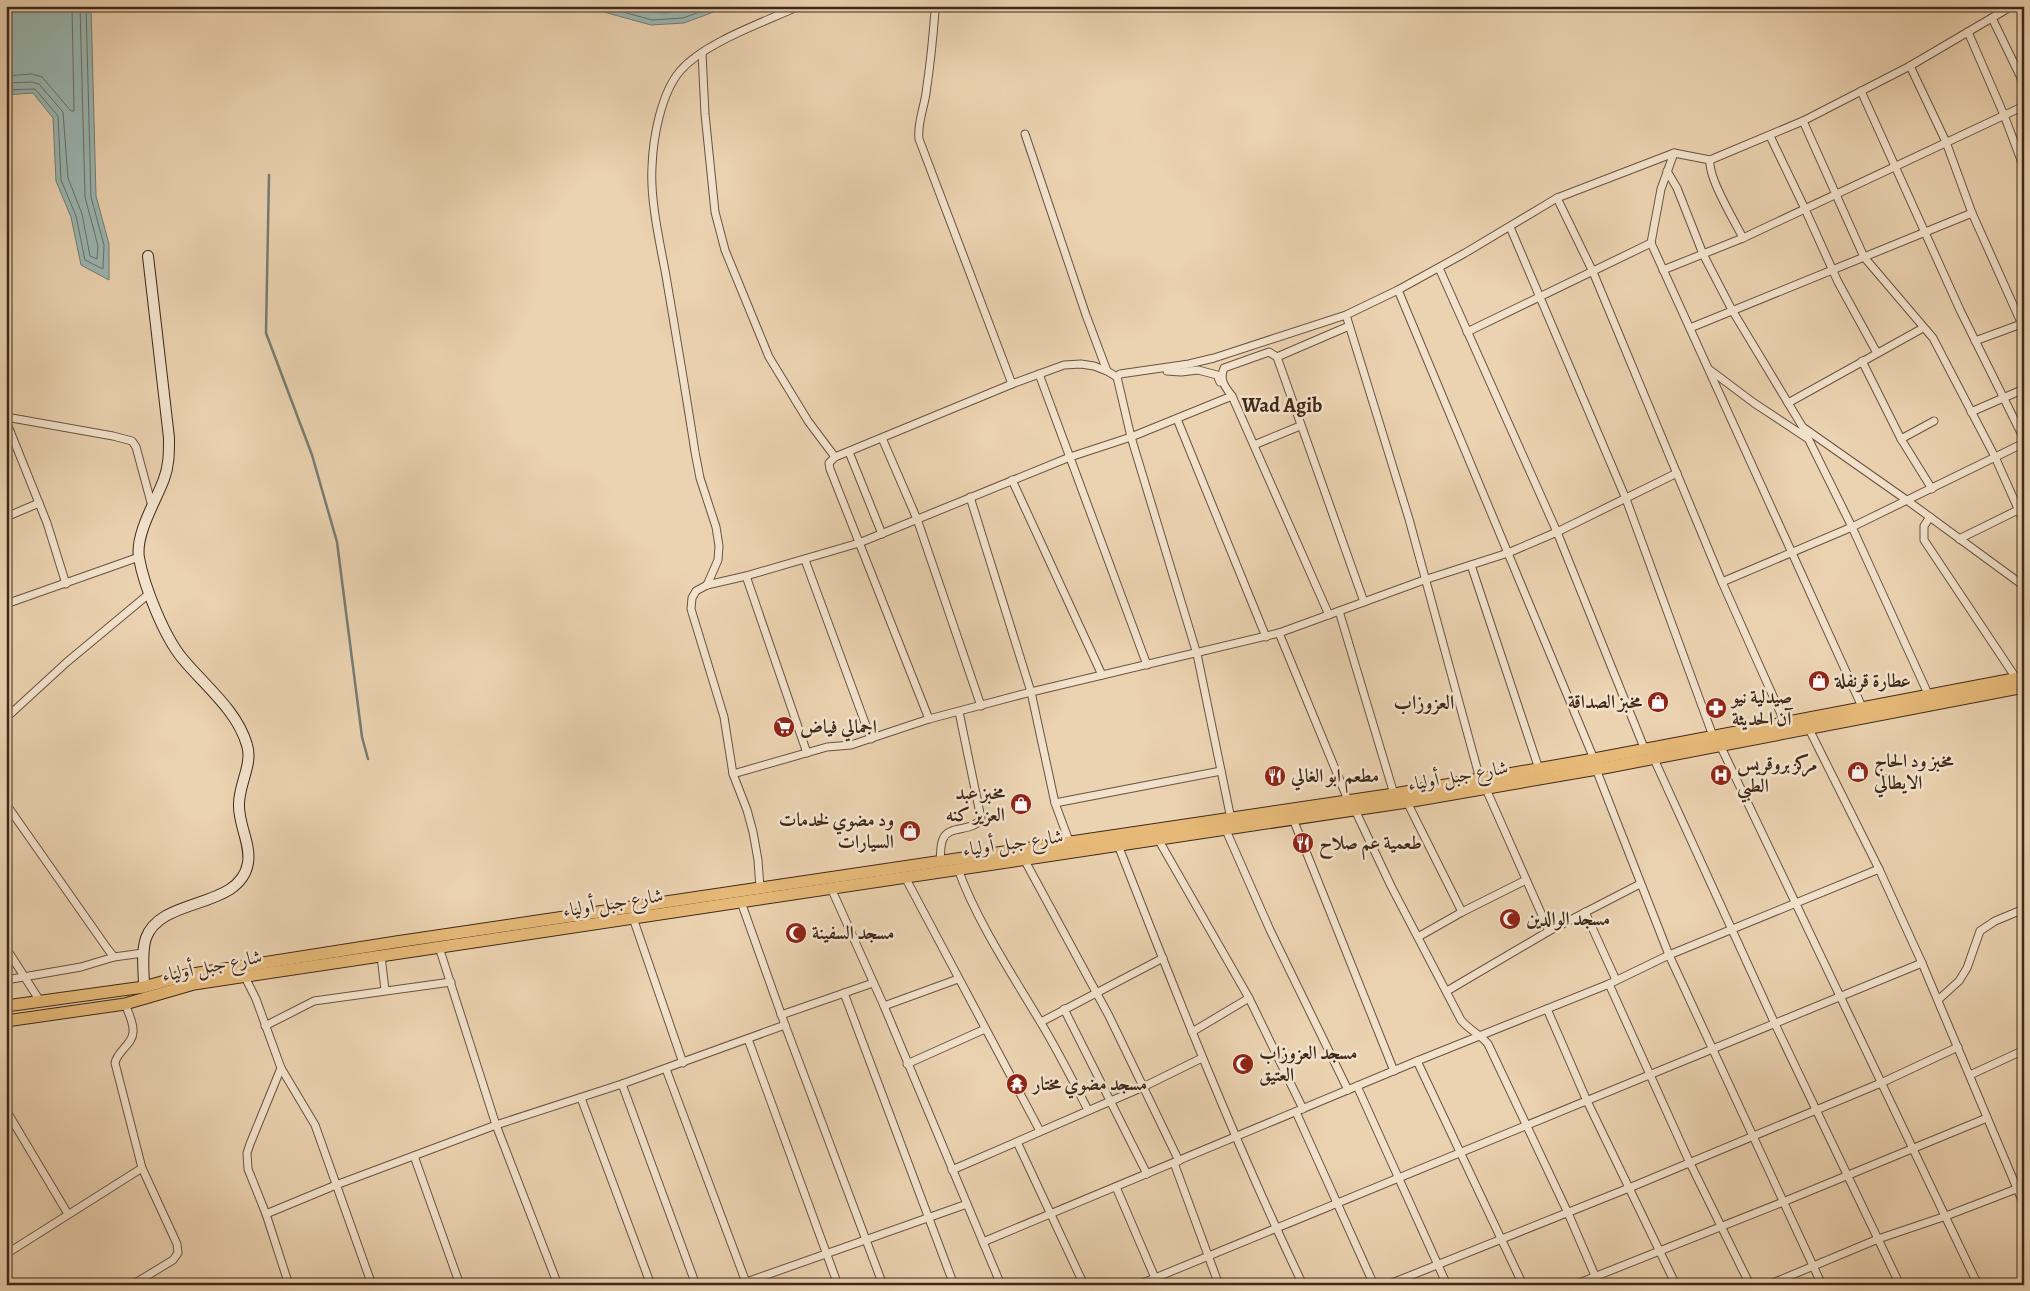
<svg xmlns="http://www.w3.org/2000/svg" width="2030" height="1291" font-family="Alegreya,Amiri,serif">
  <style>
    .water { fill: #99b6b2; stroke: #757d75 }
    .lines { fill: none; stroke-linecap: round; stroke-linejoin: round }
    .shore { stroke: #6c6f66; stroke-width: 1 }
    .stream { stroke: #757d75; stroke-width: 2.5 }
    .street-casing { stroke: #6a5240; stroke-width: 9 }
    .secondary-casing { stroke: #3f281a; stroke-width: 12 }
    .primary-casing { stroke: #3f281a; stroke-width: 13 }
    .street { stroke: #f2e2cc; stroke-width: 7 }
    .secondary { stroke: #f2e2cc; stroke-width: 10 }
    .primary { stroke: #e6b978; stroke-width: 11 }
    .labels { text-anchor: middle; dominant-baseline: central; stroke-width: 5; stroke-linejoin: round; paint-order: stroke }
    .poi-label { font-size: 19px; font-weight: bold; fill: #3f281a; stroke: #f2e2cc; text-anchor: start }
    .street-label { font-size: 19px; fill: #3f281a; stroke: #f2e2cc }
    .neighbourhood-label { font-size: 20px; font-weight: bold; fill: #3f281a; stroke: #f2e2cc }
  </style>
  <rect width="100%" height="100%" fill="#ebd2b0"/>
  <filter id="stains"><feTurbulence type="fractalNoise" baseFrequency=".004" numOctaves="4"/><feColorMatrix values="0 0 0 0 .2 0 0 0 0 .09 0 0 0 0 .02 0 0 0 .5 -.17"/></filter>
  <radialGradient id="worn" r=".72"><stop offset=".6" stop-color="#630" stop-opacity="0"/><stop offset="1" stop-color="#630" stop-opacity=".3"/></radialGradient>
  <g class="water">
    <polygon points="6,6 91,6 96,196 109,244 109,280 81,265 71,217 56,181 53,118 33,93 6,95"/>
    <polygon points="582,6 730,6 684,23 651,25"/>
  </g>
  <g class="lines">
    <g class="shore">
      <polyline points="601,6 652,20 683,18 716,6"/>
      <path d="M625 6C654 14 668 16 698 6"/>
      <polyline points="6,76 32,74 42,77 71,111 74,111 72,6"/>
      <polyline points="6,83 32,82 39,84 63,112 68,178 82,214 90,256 97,259 98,246 85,197 80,6"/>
      <polyline points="6,90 35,89 58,116 61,180 76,216 85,260 103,269 104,245 91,197 86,6"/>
    </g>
    <polyline class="stream" points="269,175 266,333 312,455 337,542 362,737 368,759"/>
    <g class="street-casing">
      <g id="street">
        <path d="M933 6 935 11C933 38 930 66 926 93 924 108 917 124 919 139L1012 384"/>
        <polyline points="1992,18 2024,84"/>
        <polyline points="1968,32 2004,115 2024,168"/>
        <polyline points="702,53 705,114 715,212 725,250 769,357 808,421 835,457"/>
        <polyline points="1910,66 1946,142 1972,213 2024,329"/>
        <polyline points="1861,91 1960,310 2024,439"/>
        <polyline points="1803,121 1864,257 1933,338 1995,457 2024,522"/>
        <polyline points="1025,134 1086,315 1107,371"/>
        <polyline points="1770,136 1805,209 1838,282 1877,353"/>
        <polyline points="1674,153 1661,189 1651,243 1863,709"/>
        <path d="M1710 160C1708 178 1734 220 1743 238"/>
        <polyline points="1667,171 1677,188 1703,254 1732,310 1802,426 1852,527 1929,696"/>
        <polyline points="1557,198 1593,272 1722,582 1785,723"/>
        <polyline points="1510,227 1626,499 1713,736"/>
        <polyline points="1439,268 1557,532 1645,750"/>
        <polyline points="1663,270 1743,238 2024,106"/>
        <polyline points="1398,290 1594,759"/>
        <polyline points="1346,315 1409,519 1480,779"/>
        <polyline points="1690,328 1972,213"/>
        <polyline points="1467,332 1651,243"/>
        <polyline points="1975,341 2024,323"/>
        <polyline points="1277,357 1364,602"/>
        <polyline points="1862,361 1901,439 1932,489"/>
        <polyline points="1710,370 1754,403 1807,438"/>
        <polyline points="1167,371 1181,372 1198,370 1217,375 1220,382"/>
        <polyline points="1039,374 1147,665"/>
        <polyline points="1788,403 1923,328"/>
        <polyline points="1971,412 2024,389"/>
        <polyline points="6,417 113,436 132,441 136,447 152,506"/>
        <polyline points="1177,419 1266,637"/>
        <polyline points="6,421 47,523 66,584"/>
        <polyline points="1804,428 1908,501 2024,586"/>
        <polyline points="882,438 917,519 981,706"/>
        <polyline points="1901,439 1934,421"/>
        <polyline points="1254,445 1300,426"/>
        <polyline points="849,452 882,534"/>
        <polyline points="1012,480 1102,675"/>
        <polyline points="970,497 1031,692 1055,803 1069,841"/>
        <polyline points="6,517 39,503"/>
        <polyline points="1930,517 1924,526 1924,540 2016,678"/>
        <polyline points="1959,539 2024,507"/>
        <polyline points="805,560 871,739"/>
        <polyline points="1471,565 1539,769"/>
        <polyline points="746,576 807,753"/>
        <polyline points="1722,582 1852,527 2024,443"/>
        <path d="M707 585 718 560 719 546 716 527 700 478 695 452C686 393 676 335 666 276 660 243 650 201 652 167 653 137 661 94 680 71 705 42 765 22 799 6"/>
        <polyline points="6,604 139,557"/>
        <polyline points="1339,611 1394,794"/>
        <path d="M1329 615 1232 396C1225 387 1219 380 1224 368L1269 352 1277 357 1349 326"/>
        <polyline points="1279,633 1348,800"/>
        <polyline points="6,718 67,662 150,593"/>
        <polyline points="929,719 830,469 829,463 835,457 1012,384 1064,365 1081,364 1094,366 1107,371 1117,377"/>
        <polyline points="1808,727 1879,869 1922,963 2024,1205"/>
        <polyline points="1720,745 1978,1285"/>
        <polyline points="1654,759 1775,1024 1900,1285"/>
        <polyline points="1596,769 1669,955 1822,1285"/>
        <polyline points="733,774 827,747 851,745 929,719 1031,692 1279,633 1424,580 1508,553 1557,532 1677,473"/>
        <polyline points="1486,789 1549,931"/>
        <polyline points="1407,802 1462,912"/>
        <polyline points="1055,803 1221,771"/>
        <polyline points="6,804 107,948 114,957 143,953"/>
        <path d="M1355 810 1391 886 1461 1020C1469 1030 1480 1034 1488 1044L1568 1213 1599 1285"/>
        <polyline points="1231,819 1197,654 1131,437 1117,377 1120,374 1189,364 1214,358 1346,315 1398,290 1465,253 1557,198 1674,153 1710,160 1803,121 1910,66 2012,6"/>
        <polyline points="1293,819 1394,1071"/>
        <polyline points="1225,828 1270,930 1348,1090"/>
        <polyline points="1158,839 1249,998 1303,1109"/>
        <path d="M1118 845C1176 993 1234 1141 1303 1285"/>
        <polyline points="1024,859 1109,1016 1179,1161"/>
        <path d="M940 860C941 854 940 845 943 839 949 824 974 833 981 818L959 712"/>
        <path d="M958 869C977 922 1012 974 1041 1023 1058 1051 1073 1081 1088 1110"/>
        <polyline points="905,877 1040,1131"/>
        <polyline points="760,888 758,860 753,832 747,810 733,774 724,717 691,609 692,598 696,591 707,585 746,576 859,543 1070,457 1131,437 1232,396"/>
        <polyline points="831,888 884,1006 1001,1285"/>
        <polyline points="741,902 785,1025 883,1285"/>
        <polyline points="1585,912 1616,980"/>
        <polyline points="633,918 683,1063"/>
        <polyline points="1418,937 1462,912 1526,880"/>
        <polyline points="439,947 496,1125 558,1285"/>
        <polyline points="6,948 40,1001"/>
        <polyline points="381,956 385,990"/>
        <polyline points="244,975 256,999 281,1068 315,1125 372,1285"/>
        <polyline points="6,980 81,967 114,957"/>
        <polyline points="1609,984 1689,1161 1750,1285"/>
        <polyline points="1447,991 1549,931 1640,884"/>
        <polyline points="844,993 954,1285"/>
        <polyline points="1938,1000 1959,981 1967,968 1980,931 1995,921 2024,909"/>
        <polyline points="884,1006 958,979"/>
        <polyline points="1064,1009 1147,1174"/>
        <polyline points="1547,1009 1587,1101 1676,1285"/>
        <polyline points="781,1015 873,983"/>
        <polyline points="1041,1022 1163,958"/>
        <polyline points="265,1026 314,1001 451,982"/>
        <polyline points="1192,1032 1249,998"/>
        <polyline points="748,1039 838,1285"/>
        <polyline points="1417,1061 1523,1285"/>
        <polyline points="907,1064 985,1029"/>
        <polyline points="281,1068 250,1144 247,1153 248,1169 266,1214 289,1285"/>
        <polyline points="666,1069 747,1285"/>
        <polyline points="1970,1075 2024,1050"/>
        <polyline points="622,1084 696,1285"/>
        <polyline points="1357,1086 1447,1285"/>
        <polyline points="581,1098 651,1285"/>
        <polyline points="6,1110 68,1214"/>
        <polyline points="1296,1112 1374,1285"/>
        <polyline points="1017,1142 1084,1285"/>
        <polyline points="414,1156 460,1285"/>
        <polyline points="1174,1163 1219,1285"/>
        <polyline points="952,1170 1143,1087 1202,1058"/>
        <polyline points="1116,1187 1158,1285"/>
        <polyline points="266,1214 336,1185 496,1125 622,1084 785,1025"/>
        <polyline points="983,1242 1417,1061 1609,984 1669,955 1879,869"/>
        <path d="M6 1254 142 1168 115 1063C117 1051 133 1044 133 1032 134 1023 128 1012 125 1004"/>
        <polyline points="132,1285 173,1260 178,1253 177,1244 142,1168"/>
        <polyline points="738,1285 967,1204"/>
        <polyline points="1138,1285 1922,963"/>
        <polyline points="1387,1285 1629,1188 1881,1083 1958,1047"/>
        <polyline points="1574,1285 1783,1202 1987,1118"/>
        <polyline points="1768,1285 1878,1239 1946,1216 2024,1186"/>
      </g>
    </g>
    <g class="secondary-casing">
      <path id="secondary" d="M144 987C144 971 141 953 146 938 161 896 240 910 248 863 251 843 238 824 239 804 239 784 253 764 247 745 237 710 204 685 182 658 164 636 144 586 139 558 135 534 156 501 164 479 169 466 169 453 169 438L148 256"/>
    </g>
    <g class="primary-casing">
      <g id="primary">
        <polyline points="6,1006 144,987 186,975 396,942 1394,794 1594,759 2024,677"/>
        <polyline points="6,1021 125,1004 194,984 1407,802 1609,767 2024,687"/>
      </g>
    </g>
    <use href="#street" class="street"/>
    <use href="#secondary" class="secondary"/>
    <use href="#primary" class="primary"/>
  </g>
  <defs>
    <g id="shop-disc" transform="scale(1.125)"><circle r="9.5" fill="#8f2418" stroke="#f2e2cc"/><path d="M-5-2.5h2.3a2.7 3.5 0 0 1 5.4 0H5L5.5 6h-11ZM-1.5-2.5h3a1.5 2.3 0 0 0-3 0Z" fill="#fff"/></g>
    <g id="pharmacy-disc" transform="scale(1.125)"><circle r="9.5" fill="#8f2418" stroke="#f2e2cc"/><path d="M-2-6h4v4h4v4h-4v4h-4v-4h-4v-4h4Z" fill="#fff"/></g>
    <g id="supermarket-disc" transform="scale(1.125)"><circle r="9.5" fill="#8f2418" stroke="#f2e2cc"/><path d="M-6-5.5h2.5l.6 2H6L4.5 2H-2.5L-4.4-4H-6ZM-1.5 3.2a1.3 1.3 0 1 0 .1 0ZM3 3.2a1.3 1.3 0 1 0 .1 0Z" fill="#fff"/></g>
    <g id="hospital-disc" transform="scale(1.125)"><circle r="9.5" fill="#8f2418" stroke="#f2e2cc"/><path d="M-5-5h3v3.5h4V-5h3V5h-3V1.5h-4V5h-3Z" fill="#fff"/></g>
    <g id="restaurant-disc" transform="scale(1.125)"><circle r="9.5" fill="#8f2418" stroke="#f2e2cc"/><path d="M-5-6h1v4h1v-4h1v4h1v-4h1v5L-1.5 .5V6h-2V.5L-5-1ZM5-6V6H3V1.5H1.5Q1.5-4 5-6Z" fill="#fff"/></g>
    <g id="mosque-disc" transform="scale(1.125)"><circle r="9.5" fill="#8f2418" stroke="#f2e2cc"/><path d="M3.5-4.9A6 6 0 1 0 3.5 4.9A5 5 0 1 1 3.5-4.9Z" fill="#fff"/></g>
    <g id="temple-disc" transform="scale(1.125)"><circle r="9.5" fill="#8f2418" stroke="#f2e2cc"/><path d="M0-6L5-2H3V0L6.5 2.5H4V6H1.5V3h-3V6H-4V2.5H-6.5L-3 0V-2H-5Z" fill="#fff"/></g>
  </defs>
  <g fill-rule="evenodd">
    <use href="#shop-disc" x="1819" y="681"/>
    <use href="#shop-disc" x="1658" y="702"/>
    <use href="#pharmacy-disc" x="1716" y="708"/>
    <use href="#supermarket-disc" x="784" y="727"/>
    <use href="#shop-disc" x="1858" y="772"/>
    <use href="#hospital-disc" x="1721" y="775"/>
    <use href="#restaurant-disc" x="1275" y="776"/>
    <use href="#shop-disc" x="1021" y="804"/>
    <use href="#shop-disc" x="910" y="831"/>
    <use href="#restaurant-disc" x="1303" y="843"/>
    <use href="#mosque-disc" x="1510" y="919"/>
    <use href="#mosque-disc" x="796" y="933"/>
    <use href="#mosque-disc" x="1243" y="1064"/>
    <use href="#temple-disc" x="1017" y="1084"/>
  </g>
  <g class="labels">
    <g class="poi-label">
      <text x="1835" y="681">عطارة قرنفلة</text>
      <text x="1732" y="697">صيدلية نيو<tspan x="1732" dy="22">آن الحديثة</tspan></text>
      <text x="1642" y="702" text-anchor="end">مخبز الصداقة</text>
      <text x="800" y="727">اجمالي فياض</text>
      <text x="1874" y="761">مخبز ود الحاج<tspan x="1874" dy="22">الايطالي</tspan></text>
      <text x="1737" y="764">مركز بروقريس<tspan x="1737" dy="22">الطبي</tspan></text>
      <text x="1291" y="776">مطعم ابو الغالي</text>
      <text x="1005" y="793" text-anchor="end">مخبز عبد<tspan x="1005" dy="22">العزيز كنه</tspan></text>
      <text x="894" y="820" text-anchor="end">ود مضوي لخدمات<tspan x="894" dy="22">السيارات</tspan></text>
      <text x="1319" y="843">طعمية عم صلاح</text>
      <text x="1526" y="919">مسجد الوالدين</text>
      <text x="812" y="933">مسجد السفينة</text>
      <text x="1259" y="1053">مسجد العزوزاب<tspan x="1259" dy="22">العتيق</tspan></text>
      <text x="1033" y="1084">مسجد مضوي مختار</text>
    </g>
    <g class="street-label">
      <text transform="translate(1458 776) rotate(-10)">شارع جبل أولياء</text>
      <text transform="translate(1013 843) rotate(-8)">شارع جبل أولياء</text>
      <text transform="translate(613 903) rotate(-9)">شارع جبل أولياء</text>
      <text transform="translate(212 966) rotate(-11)">شارع جبل أولياء</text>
    </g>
    <g class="neighbourhood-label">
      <text x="1282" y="405">Wad Agib</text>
      <text x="1424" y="702">العزوزاب</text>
    </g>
  </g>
  <rect width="2030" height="1291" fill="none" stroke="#ebd2b0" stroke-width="25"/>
  <rect x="8" y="8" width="2015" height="1276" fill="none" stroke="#3f281a" stroke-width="2.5"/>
  <rect x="12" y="12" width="2005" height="1266" fill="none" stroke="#3f281a"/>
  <rect width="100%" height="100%" filter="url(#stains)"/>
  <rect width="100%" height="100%" fill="url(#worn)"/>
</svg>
